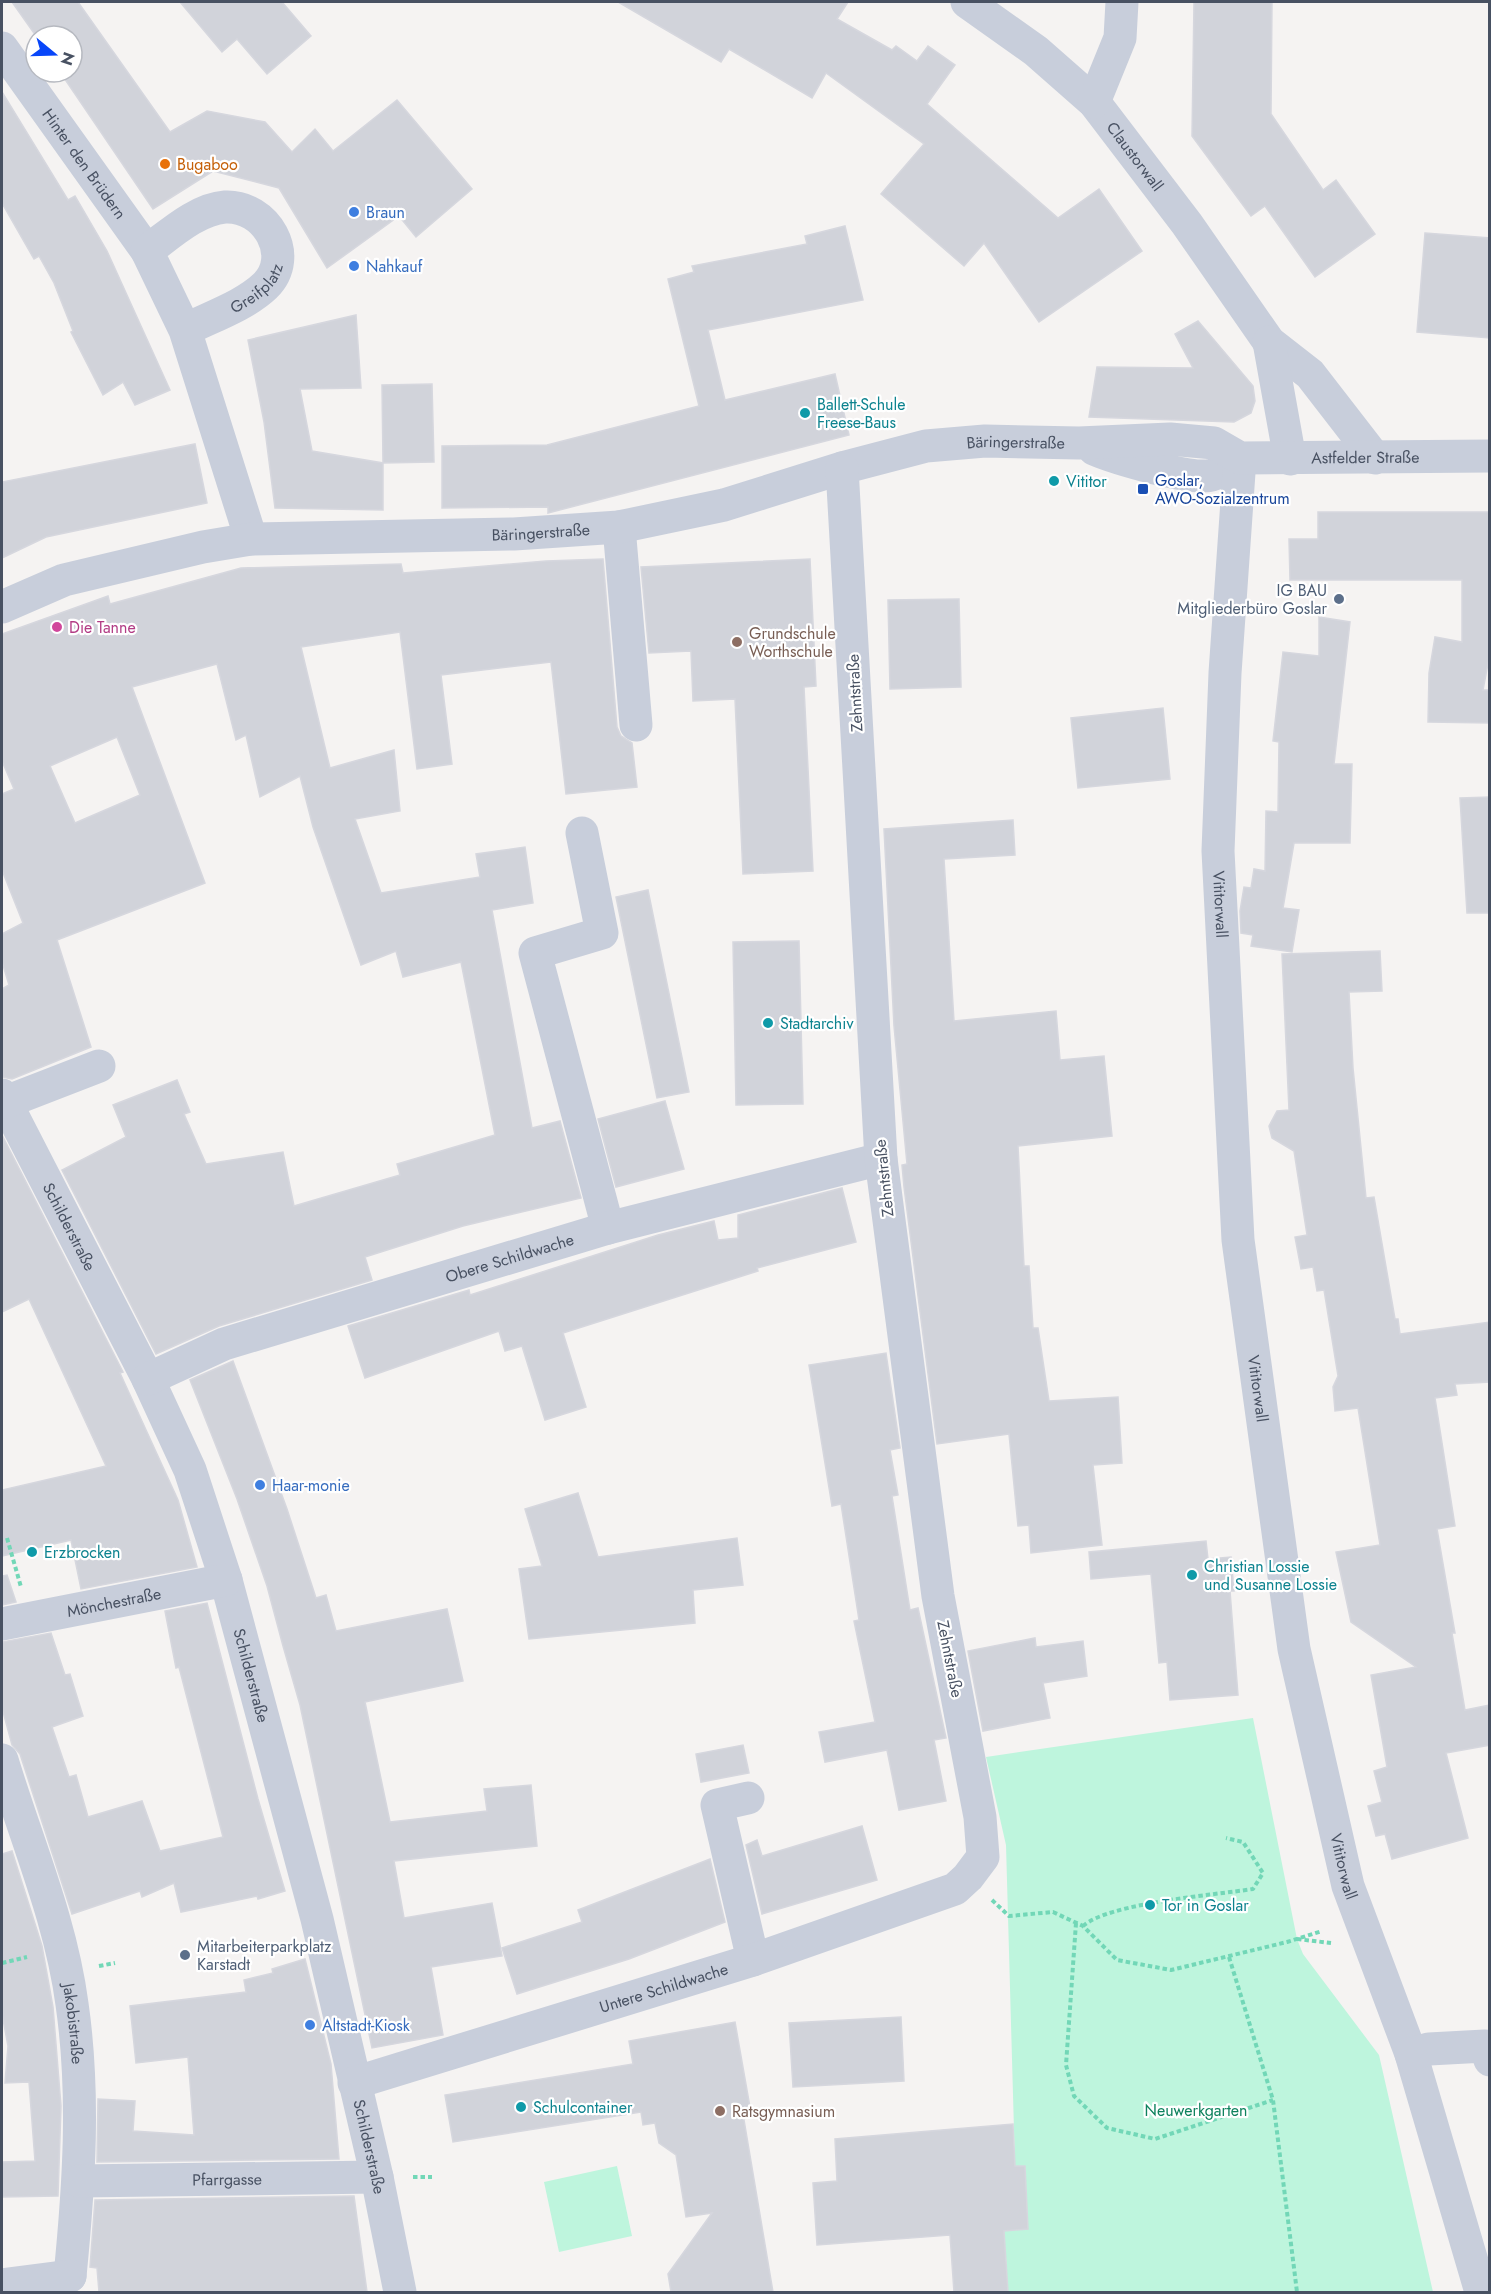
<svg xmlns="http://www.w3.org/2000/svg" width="1491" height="2294" font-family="Jost,sans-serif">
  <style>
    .green { fill: #bef5dd }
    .building { fill: #d1d3da; stroke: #d6d7de; stroke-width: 1.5; fill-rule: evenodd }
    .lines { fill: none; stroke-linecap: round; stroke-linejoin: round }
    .path { stroke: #72d7b7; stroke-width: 4; stroke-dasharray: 4.5 3; stroke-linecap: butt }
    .minor { stroke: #c8cedb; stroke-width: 33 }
    .food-dot { fill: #e8710a; stroke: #fff; stroke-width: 2 }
    .shop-dot { fill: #3f7fe0; stroke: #fff; stroke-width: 2 }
    .culture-dot { fill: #0f9aa8; stroke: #fff; stroke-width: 2 }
    .transit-dot { fill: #1a4fb4; stroke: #fff; stroke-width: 2 }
    .service-dot { fill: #5c6f8a; stroke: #fff; stroke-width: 2 }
    .hotel-dot { fill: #d1479c; stroke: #fff; stroke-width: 2 }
    .education-dot { fill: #8d6e63; stroke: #fff; stroke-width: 2 }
    .labels { text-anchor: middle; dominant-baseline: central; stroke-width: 4.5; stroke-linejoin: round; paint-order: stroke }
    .street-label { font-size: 16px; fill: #485162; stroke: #fff }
    .food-label { font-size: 16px; fill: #c56008; stroke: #fff; text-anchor: start }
    .shop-label { font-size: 16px; fill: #366cbe; stroke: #fff; text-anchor: start }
    .culture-label { font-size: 16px; fill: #0d838f; stroke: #fff; text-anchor: start }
    .transit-label { font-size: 16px; fill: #164399; stroke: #fff; text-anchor: start }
    .service-label { font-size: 16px; fill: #4e5e75; stroke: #fff; text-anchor: end }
    .hotel-label { font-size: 16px; fill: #b23c85; stroke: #fff; text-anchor: start }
    .education-label { font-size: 16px; fill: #785e54; stroke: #fff; text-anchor: start }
    .park-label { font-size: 16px; fill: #0e825d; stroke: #fff }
  </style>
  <rect width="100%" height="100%" fill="#f5f3f2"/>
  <g class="green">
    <polygon points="1253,1718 1297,1939 1303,1954 1379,2055 1433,2292 1008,2292 1006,2257 995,2232 1028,2228 1025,2166 1015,2166 1006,1845 986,1757"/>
    <polygon points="617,2166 632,2236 559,2252 544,2182"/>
  </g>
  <g class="building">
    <polygon points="12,2 78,2 170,132 207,111 265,122 292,152 315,129 333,151 397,100 472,189 416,237 399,216 327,268 279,188 213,171 153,209 60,72 72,72 72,36 36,36"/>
    <polygon points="180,2 282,2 311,36 267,74 237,39 222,52"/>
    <polygon points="618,2 848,2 837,19 892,50 896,46 917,61 928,46 955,65 927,104 1058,218 1099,189 1142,251 1039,322 984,243 964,266 881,194 924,144 826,73 812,98 729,49 721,62"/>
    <polygon points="1194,2 1272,2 1271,114 1323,190 1336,180 1375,234 1315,277 1265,206 1251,216 1192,136"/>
    <polygon points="2,92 68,200 75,196 107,251 170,390 135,405 123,382 103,395 71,332 73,331 54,283 39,256 34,259 2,203"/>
    <polygon points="845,226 863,300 708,330 725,400 835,374 849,435 548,513 548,507 442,508 442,446 547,445 699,406 668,279 694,272 692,266 807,244 805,236"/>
    <polygon points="1425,233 1490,238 1490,338 1417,332"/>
    <polygon points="356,315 361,388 300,389 312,451 383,463 383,510 275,508 264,422 248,340"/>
    <polygon points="1198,321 1253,386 1255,401 1251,413 1234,422 1089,417 1097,367 1193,368 1175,334"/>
    <polygon points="432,384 434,462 383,463 382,385"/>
    <polygon points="195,444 207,503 46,537 2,558 2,482"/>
    <polygon points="1318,512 1490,512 1490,653 1483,690 1490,690 1490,723 1428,722 1429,673 1435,637 1462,642 1462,580 1290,580 1289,539 1318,539"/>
    <path d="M603 559 617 727 621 736 632 743 637 787 566 794 551 662 441 675 452 764 417 769 400 632 301 647 330 768 394 750 400 811 355 819 381 893 480 877 476 854 525 847 533 903 492 910 532 1128 560 1121 581 1198 463 1226 365 1257 372 1280 219 1326 156 1354 62 1170 126 1137 113 1105 177 1080 190 1112 184 1114 206 1164 283 1152 294 1206 400 1175 397 1164 495 1135 461 962 403 977 396 951 361 965 313 827 300 776 260 797 246 735 236 740 217 664 132 687 205 883 57 940 91 1047 12 1079 2 1077V989L9 985 2 962V934L23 923 2 870V794L14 789 2 761V634L108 596 110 604 241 568 401 564 403 573 546 561ZM117 737 140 795 75 823 50 766Z"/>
    <polygon points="810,559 816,686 804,687 813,871 743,874 735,699 693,701 691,651 649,653 641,567"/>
    <polygon points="959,599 961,687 890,689 888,600"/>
    <polygon points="1319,617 1350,622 1334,764 1352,764 1350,843 1294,843 1283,908 1299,910 1292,952 1251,946 1253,935 1241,933 1240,911 1244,887 1251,888 1254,869 1265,871 1266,811 1278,812 1279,742 1273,741 1283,652 1319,656"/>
    <polygon points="1163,708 1170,779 1078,788 1071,718"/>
    <polygon points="1490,797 1490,913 1467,913 1460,798"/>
    <polygon points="1013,820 1015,855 944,859 954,1021 1056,1011 1060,1060 1104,1056 1112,1136 1018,1146 1024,1266 1029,1266 1033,1328 1038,1328 1049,1401 1118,1397 1122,1463 1093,1465 1102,1545 1031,1553 1029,1525 1018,1526 1009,1434 937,1444 904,1187 902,1165 907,1164 894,1026 884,829"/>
    <polygon points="648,890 689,1092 657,1098 616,897"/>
    <polygon points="799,941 803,1104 736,1105 733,942"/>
    <polygon points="1380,951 1382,991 1349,992 1353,1068 1366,1198 1374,1197 1395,1319 1398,1319 1400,1334 1490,1322 1490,1382 1455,1384 1457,1395 1435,1398 1455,1526 1437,1529 1455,1633 1452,1633 1465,1710 1490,1705 1490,1745 1446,1753 1468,1838 1392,1859 1385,1834 1376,1836 1368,1806 1382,1802 1374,1771 1387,1767 1371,1675 1416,1667 1351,1622 1336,1552 1380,1545 1358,1408 1335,1411 1333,1387 1338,1376 1324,1290 1317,1291 1313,1267 1301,1269 1295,1237 1307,1235 1294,1151 1272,1138 1269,1126 1277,1111 1289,1110 1282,954"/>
    <polygon points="665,1101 684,1169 616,1187 598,1119"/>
    <polygon points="2,1135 123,1372 120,1373 178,1500 197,1567 81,1589 71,1540 2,1556 2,1490 106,1466 29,1299 2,1312"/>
    <polygon points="842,1188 856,1242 757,1268 758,1271 563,1333 586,1407 545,1420 522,1346 505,1351 499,1331 365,1378 348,1326 469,1290 470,1295 658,1235 714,1221 718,1240 738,1238 738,1215"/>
    <polygon points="886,1353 900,1448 890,1450 898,1495 892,1496 910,1610 918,1608 946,1738 934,1740 946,1801 899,1810 887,1750 825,1762 819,1732 875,1722 854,1621 859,1620 841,1504 832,1506 809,1365"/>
    <polygon points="233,1361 287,1509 316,1598 326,1595 336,1631 447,1609 463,1681 365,1702 390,1822 487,1811 484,1789 531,1785 537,1846 394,1861 404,1918 492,1903 502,1956 431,1967 443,2035 372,2048 300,1705 283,1646 267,1586 237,1499 190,1380"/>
    <polygon points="578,1493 598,1557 737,1538 743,1585 693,1590 695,1623 529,1639 519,1569 542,1566 525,1509"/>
    <polygon points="1206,1541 1208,1559 1231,1557 1234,1591 1230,1591 1238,1695 1170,1700 1167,1662 1159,1663 1151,1574 1091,1579 1089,1552"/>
    <polygon points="7,1575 16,1602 2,1605 2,1576"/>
    <polygon points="207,1603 258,1799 285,1891 258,1899 257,1896 181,1912 174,1883 142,1897 140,1891 72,1914 20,1754 12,1745 2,1708 2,1642 51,1633 65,1675 70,1674 83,1716 52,1727 69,1777 76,1775 88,1817 142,1801 160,1851 223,1837 179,1667 176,1668 165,1611"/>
    <polygon points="1035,1638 1036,1647 1083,1641 1087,1676 1043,1683 1050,1718 983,1731 968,1651"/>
    <polygon points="743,1745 749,1773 701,1782 696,1754"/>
    <polygon points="862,1826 877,1880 762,1914 746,1845 757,1840 762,1856"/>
    <polygon points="12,1851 42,1946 53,2007 61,2106 58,2196 2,2197 2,2162 35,2161 29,2082 5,2083 8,2046 2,2014 2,1854"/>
    <polygon points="710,1859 725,1922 629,1959 517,1994 502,1948 582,1922 578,1910"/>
    <polygon points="305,1959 331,2064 339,2159 97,2162 98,2099 135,2101 133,2131 194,2135 188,2057 136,2063 130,2006 246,1992 244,1980 273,1973 272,1969"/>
    <polygon points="901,2017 904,2081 793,2087 789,2023"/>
    <polygon points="735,2022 750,2107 742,2108 773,2292 671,2292 668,2274 712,2213 686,2217 676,2155 659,2143 655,2123 643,2125 641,2112 453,2142 445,2095 633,2064 629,2041"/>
    <polygon points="1013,2124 1015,2166 1025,2166 1028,2229 1004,2231 1008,2292 954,2292 950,2235 817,2245 813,2183 837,2181 835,2139"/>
    <polygon points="354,2196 367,2292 99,2292 97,2268 90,2267 95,2200"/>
  </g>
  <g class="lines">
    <g class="path">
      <polyline points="7,1538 21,1587"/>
      <polyline points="992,1900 1009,1916 1053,1912 1083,1926 1117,1960 1171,1970 1287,1942 1322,1931"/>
      <polyline points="1076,1923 1066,2065 1074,2096 1107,2128 1155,2139 1273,2100"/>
      <path d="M1083 1926C1109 1903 1214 1895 1253 1889L1263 1873 1243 1842 1226 1838"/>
      <polyline points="1297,1939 1331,1943"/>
      <polyline points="1229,1957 1273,2100 1297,2292"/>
      <polyline points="2,1963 27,1957"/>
      <polyline points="99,1966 115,1963"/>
      <polyline points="413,2177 432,2177"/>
    </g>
    <g class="minor">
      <path id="s1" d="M967 2 1036 51 1094 102 1187 224 1269 342 1310 374 1375 458"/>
      <path id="s2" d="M2 48 147 251"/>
      <polyline points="1094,102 1120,38 1122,2"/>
      <path id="s3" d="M185 330C210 317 244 306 265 286 296 256 266 205 225 207 197 209 169 235 147 251L185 330 251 539"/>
      <polyline points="1269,342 1290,459"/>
      <path d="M1094 449C1115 458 1192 481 1212 475 1221 473 1232 463 1240 458"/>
      <path id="s4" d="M1240 458 1225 673 1218 851 1238 1240 1294 1649 1348 1886 1411 2054 1481 2292"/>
      <polyline points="619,527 636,725"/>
      <path id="s5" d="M2 607 64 580 203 547 251 539 514 534 619 527 724 505 842 468 926 446 985 441 1079 443 1170 439 1214 443 1240 458 1490 456"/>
      <polyline points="582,833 602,933 535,953 608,1228"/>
      <path id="s6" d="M2 1095 148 1379 190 1470 226 1580 317 1919 377 2177 400 2292"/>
      <polyline points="6,1102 99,1066"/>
      <path id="s7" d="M148 1379 224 1344 608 1228 881 1159"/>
      <path id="s8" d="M2 1624 226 1580"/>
      <path id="s9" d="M2 1760C26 1840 61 1920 72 2004 85 2094 79 2185 70 2276"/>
      <polyline points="748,1798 717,1805 753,1960"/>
      <polyline points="1411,2054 1429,2049 1485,2046 1490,2060"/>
      <path id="s10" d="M354 2083 753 1960 955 1889 968 1877 983 1857 980 1817 938 1596 881 1159 842 468"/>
      <path id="s11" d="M79 2181 377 2177"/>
      <polyline points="2,2285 70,2276"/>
    </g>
  </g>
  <circle class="food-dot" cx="165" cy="164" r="6"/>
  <g class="shop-dot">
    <circle cx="354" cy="212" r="6"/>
    <circle cx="354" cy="266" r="6"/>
    <circle cx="260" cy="1485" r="6"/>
    <circle cx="310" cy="2025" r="6"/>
  </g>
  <g class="culture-dot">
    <circle cx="805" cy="413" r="6"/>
    <circle cx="1054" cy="481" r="6"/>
    <circle cx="768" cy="1023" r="6"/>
    <circle cx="32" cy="1552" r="6"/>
    <circle cx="1192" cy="1575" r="6"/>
    <circle cx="1150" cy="1905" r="6"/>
    <circle cx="521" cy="2107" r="6"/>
  </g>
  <rect class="transit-dot" x="1137" y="483" width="12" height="12" rx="3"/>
  <g class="service-dot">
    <circle cx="1339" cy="599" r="6"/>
    <circle cx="185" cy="1955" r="6"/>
  </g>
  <circle class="hotel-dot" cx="57" cy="627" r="6"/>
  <g class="education-dot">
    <circle cx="737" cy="642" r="6"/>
    <circle cx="720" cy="2111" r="6"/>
  </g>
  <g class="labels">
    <g class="street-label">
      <text stroke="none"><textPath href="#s1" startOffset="230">Claustorwall</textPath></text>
      <text stroke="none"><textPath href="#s2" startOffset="142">Hinter den Brüdern</textPath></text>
      <text stroke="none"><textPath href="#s3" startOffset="84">Greifplatz</textPath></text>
      <text stroke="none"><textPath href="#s5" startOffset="1035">Bäringerstraße</textPath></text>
      <text stroke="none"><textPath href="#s5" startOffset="1389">Astfelder Straße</textPath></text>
      <text stroke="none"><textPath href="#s5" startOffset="549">Bäringerstraße</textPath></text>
      <text transform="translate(855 693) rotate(-93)">Zehntstraße</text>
      <text stroke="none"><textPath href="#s4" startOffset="447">Vititorwall</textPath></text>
      <text transform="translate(884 1178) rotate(-96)">Zehntstraße</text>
      <text stroke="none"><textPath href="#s6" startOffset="148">Schilderstraße</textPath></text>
      <text stroke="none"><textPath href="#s7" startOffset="382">Obere Schildwache</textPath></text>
      <text stroke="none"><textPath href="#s4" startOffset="933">Vititorwall</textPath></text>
      <text stroke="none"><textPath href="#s8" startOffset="114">Mönchestraße</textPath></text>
      <text transform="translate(950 1659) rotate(79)">Zehntstraße</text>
      <text stroke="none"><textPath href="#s6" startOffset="634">Schilderstraße</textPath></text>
      <text stroke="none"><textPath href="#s4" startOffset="1419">Vititorwall</textPath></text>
      <text stroke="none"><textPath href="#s10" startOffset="324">Untere Schildwache</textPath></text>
      <text stroke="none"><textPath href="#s9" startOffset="274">Jakobistraße</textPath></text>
      <text stroke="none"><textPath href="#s6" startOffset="1120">Schilderstraße</textPath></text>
      <text stroke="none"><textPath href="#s11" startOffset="148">Pfarrgasse</textPath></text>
    </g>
    <g class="food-label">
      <text x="177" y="164">Bugaboo</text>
    </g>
    <g class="shop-label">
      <text x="366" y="212">Braun</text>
      <text x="366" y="266">Nahkauf</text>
      <text x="272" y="1485">Haar-monie</text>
      <text x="322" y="2025">Altstadt-Kiosk</text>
    </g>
    <g class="culture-label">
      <text x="817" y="404">Ballett-Schule<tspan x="817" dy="18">Freese-Baus</tspan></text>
      <text x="1066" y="481">Vititor</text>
      <text x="780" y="1023">Stadtarchiv</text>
      <text x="44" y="1552">Erzbrocken</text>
      <text x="1204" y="1566">Christian Lossie<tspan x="1204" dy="18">und Susanne Lossie</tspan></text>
      <text x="1162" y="1905">Tor in Goslar</text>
      <text x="533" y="2107">Schulcontainer</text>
    </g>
    <g class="transit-label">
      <text x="1155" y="480">Goslar,<tspan x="1155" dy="18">AWO-Sozialzentrum</tspan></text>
    </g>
    <g class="service-label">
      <text x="1327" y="590">IG BAU<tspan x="1327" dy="18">Mitgliederbüro Goslar</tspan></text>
      <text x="197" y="1946" text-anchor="start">Mitarbeiterparkplatz<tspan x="197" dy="18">Karstadt</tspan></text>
    </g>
    <g class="hotel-label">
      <text x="69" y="627">Die Tanne</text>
    </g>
    <g class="education-label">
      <text x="749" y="633">Grundschule<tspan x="749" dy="18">Worthschule</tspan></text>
      <text x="732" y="2111">Ratsgymnasium</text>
    </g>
    <g class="park-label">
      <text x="1196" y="2110">Neuwerkgarten</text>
    </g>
  </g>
  <rect width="1491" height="2294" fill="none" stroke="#485162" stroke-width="6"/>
  <g transform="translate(54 54) rotate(109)"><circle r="28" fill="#ffffff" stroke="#b6b9c0" stroke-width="1.5"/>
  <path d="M0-4.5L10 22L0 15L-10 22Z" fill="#0846f9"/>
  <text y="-9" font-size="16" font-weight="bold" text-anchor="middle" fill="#485162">N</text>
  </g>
</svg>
